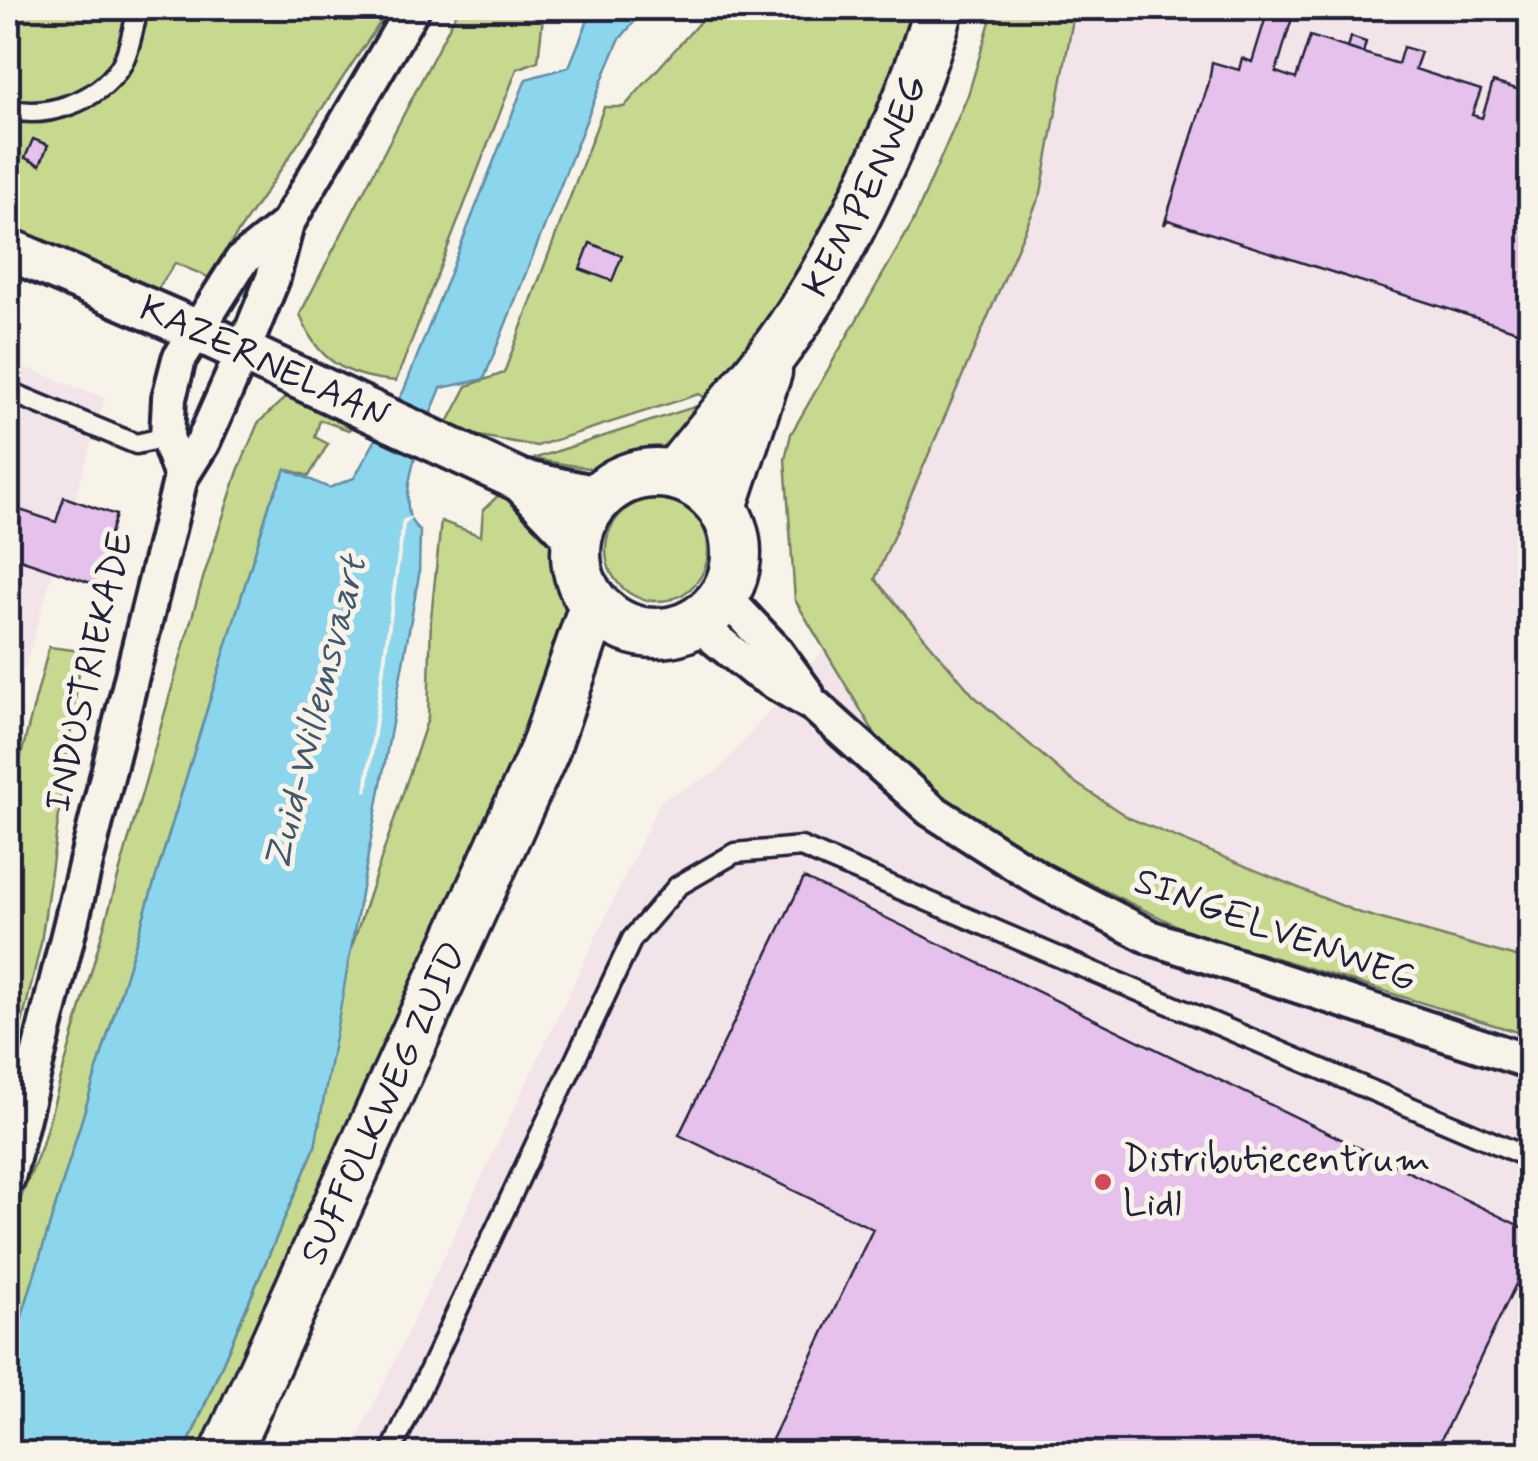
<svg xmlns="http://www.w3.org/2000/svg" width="1538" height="1461" font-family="Mynerve,sans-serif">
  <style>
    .built { fill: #f2e4e9 }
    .green { fill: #c6d98e; stroke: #747e64; stroke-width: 2.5 }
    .water { fill: #8cd6ed; stroke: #628ea6; stroke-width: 2.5 }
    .pier { fill: #f7f3e8 }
    .building { fill: #e5c1ec; stroke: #22223b; stroke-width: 2.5 }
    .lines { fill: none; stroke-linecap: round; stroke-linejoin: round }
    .service-casing { stroke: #22223b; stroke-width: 25 }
    .minor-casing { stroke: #22223b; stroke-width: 40 }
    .tertiary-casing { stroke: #22223b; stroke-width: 48 }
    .secondary-casing { stroke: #22223b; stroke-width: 55 }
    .service { stroke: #f7f3e8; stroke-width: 18 }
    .minor { stroke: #f7f3e8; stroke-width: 32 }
    .tertiary { stroke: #f7f3e8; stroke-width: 40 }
    .secondary { stroke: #f7f3e8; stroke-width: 48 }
    .poi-dot { fill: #d1495b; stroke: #f7f3e8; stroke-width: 4 }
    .labels { text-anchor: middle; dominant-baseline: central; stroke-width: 10; stroke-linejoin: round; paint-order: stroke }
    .street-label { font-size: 38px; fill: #22223b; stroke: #f7f3e8 }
    .poi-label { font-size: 38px; fill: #22223b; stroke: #f7f3e8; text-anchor: start }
    .water-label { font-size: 40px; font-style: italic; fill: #425870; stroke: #f7f3e8 }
  </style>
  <rect width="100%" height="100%" fill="#f7f3e8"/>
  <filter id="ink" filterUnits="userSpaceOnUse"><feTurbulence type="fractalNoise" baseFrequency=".01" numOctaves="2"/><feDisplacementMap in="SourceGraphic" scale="20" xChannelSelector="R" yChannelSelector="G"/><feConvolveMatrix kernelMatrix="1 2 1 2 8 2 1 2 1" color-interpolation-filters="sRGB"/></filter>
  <g filter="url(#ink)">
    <g class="built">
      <polygon points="1073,8 1530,8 1530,1453 350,1454 661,800 717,772 838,633"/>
      <polygon points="8,361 105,398 8,722"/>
    </g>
    <g class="green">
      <polygon points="8,8 390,8 208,277 175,263 150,301 8,233"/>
      <path d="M459 8H544L538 61 517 69 396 381C347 377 316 361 300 314Z"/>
      <polygon points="712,8 731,8 737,12 741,8 918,8 833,211 715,403 699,394 537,446 444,430 467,386 504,373 604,107 624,107"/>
      <polygon points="994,8 1075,8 1041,193 875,579 974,696 1071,780 1129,818 1357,912 1530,961 1530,1036 1188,931 1052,865 939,795 878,739 795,600 785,459 791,434 913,222 968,95"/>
      <polygon points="287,396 358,423 349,430 320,420 315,437 328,444 309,476 286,469 270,503 8,1362 8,1230 41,1148 204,575 238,471 258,423"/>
      <polygon points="697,406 708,412 667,451 594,469 533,459"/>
      <polygon points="504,490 556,540 574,605 567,662 316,1193 199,1453 184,1454 315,1147 345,967 428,718 431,618 441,521 481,536 483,510"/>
      <circle cx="657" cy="550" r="51"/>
      <polygon points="49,647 82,651 41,943 8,1083 8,806"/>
    </g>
    <path class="water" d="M593 8H646L619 40 607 68 484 379 441 388C429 417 387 511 420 530L419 575 315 1147 184 1453 8 1454V1362L270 503 286 469 329 488 354 478 404 390 526 79 569 67Z"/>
    <polygon class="pier" points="414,515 405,524 368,792 364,791 402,520"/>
    <g class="building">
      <polygon points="1268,10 1292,18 1276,72 1296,79 1310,36 1398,64 1403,47 1421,52 1415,69 1481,90 1472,115 1482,118 1493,82 1530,93 1530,335 1168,220 1164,225 1209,82 1212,62 1239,70 1242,58 1252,62"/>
      <polygon points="1351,37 1366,42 1363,53 1348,48"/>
      <polygon points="33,139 48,145 40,165 25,158"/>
      <polygon points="590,243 622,256 612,281 580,269"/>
      <polygon points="64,497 116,515 94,584 8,555 8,506 56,522"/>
      <polygon points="804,878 1530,1231 1530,1255 1434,1454 765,1454 873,1229 679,1135"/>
    </g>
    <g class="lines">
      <g class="service-casing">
        <g id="service">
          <path d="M8 109C46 119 97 102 120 67 128 55 131 37 135 22"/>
          <polyline points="8,391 136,444 167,437"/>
          <polyline points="390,1454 632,939 678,886 735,853 801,847 1530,1158"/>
        </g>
      </g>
      <g class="minor-casing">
        <g id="minor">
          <polyline points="181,477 167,437 169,398 179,359 241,261 287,224"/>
          <polyline points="724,596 775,650 807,694"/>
          <polyline points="696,623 755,671 815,706 931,810 1042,881 1152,938 1530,1062"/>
          <polyline points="8,1178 181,477 203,442 243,352 273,278 287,224 413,8"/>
        </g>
      </g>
      <g class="tertiary-casing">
        <g id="tertiary">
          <path id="s1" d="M8 249 198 331 521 481 598 497"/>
          <polyline points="521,481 576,538"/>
        </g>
      </g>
      <g class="secondary-casing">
        <g id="secondary">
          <circle cx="656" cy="553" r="80"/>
          <path id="s2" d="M675 475C706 435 740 397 771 356 841 264 907 118 939 8"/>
          <polyline points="722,507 767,372"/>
          <path id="s3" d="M225 1454 544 751 594 606"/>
        </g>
      </g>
      <use href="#service" class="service"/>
      <use href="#minor" class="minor"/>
      <use href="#tertiary" class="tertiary"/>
      <use href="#secondary" class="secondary"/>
    </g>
  </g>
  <circle class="poi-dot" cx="1103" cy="1182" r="10"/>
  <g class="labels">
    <g class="street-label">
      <text stroke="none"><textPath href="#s2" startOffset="348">KEMPENWEG</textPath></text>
      <text stroke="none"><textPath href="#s1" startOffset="280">KAZERNELAAN</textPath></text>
      <text transform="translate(90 672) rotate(-77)">INDUSTRIEKADE</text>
      <text transform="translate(1275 931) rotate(20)">SINGELVENWEG</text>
      <text stroke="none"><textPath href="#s3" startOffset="385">SUFFOLKWEG ZUID</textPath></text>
    </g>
    <g class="poi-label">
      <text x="1123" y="1160">Distributiecentrum<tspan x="1123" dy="44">Lidl</tspan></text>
    </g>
    <g class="water-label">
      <text transform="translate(316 714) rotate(-76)">Zuid-Willemsvaart</text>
    </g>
  </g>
  <rect width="1538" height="1461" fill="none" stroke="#f7f3e8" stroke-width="40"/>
  <rect x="20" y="20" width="1498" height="1421" fill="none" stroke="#22223b" stroke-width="4" filter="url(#ink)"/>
</svg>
